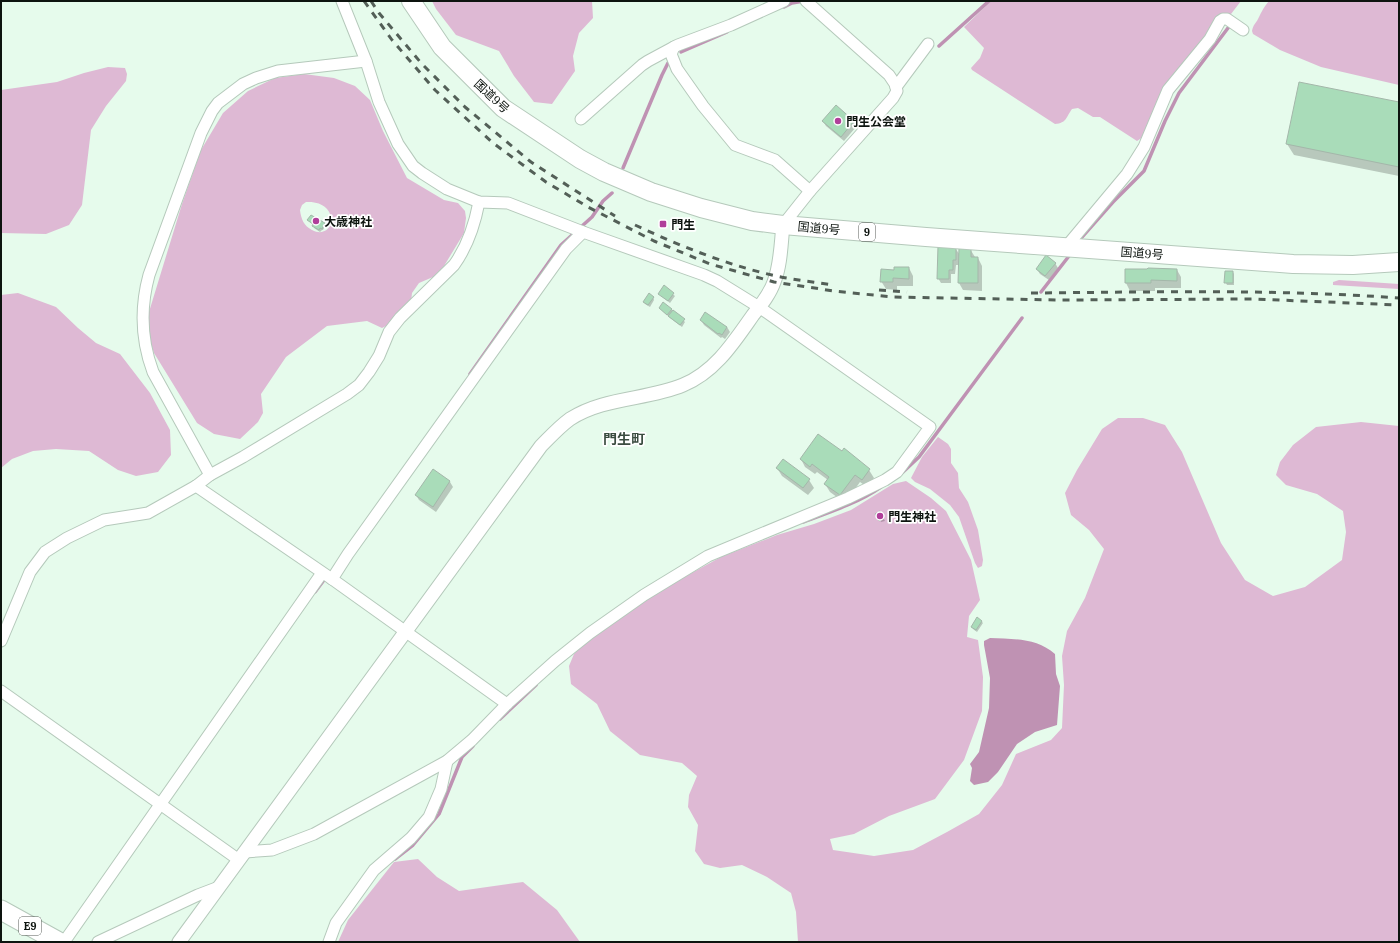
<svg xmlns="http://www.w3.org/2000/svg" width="1400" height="943" font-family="Lora,'Noto Sans JP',serif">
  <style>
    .green { fill: #deb9d4; fill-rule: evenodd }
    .water { fill: #bf92b3 }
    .shadow { fill: #0003 }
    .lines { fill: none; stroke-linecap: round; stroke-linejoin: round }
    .stream { stroke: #bf92b3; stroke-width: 3.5 }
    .building { fill: #a9dcb9; stroke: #a4b7aa }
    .minor-casing { stroke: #b5c9bb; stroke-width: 13 }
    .tertiary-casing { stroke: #b5c9bb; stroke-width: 15 }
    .trunk-casing { stroke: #b5c9bb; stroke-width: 20 }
    .motorway-casing { stroke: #b5c9bb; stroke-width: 21 }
    .minor { stroke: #fff; stroke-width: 11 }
    .tertiary { stroke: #fff; stroke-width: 13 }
    .trunk { stroke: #fff; stroke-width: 18 }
    .motorway { stroke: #fff; stroke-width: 19 }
    .rail { stroke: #535f57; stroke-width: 3; stroke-dasharray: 7 7; stroke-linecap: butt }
    .poi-dot { fill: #b03f9a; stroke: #fff; stroke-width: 1.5 }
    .labels { text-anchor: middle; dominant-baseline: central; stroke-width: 3.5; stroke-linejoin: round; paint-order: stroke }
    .shield { fill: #fff; stroke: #565a57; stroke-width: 1 }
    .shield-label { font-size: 11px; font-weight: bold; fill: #0d140f }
    .street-label { font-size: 12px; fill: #0d140f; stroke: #fff }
    .poi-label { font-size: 12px; font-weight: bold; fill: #0d140f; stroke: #fff; text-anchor: start }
    .quarter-label { font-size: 14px; font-weight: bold; fill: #3b4c40; stroke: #fff }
  </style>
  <rect width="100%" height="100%" fill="#e6fbec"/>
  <g class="green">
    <polygon points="432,1 592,1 593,18 579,33 573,56 575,71 552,104 534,102 514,76 499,51 456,35 436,9"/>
    <path d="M991 1H1241L1231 14 1222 15 1143 137 1137 141 1103 119 1100 117H1093L1078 108 1072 109C1066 117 1067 123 1055 124L972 70 971 68 980 58 984 48 964 27Z"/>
    <path d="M1269 1H1399V85L1321 67 1280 50 1253 34 1252 31C1253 25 1256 23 1258 19 1262 11 1263 8 1269 1Z"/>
    <polygon points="108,67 125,68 127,74 126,81 106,106 91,130 82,205 69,225 46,234 1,233 1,90 57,82 84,73"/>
    <path d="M304 74 334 78 355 86 370 100 383 131 407 178 444 200 458 203 465 211 466 218 464 233 444 266 433 277 419 283 412 293 411 302 394 322 382 328 367 321 327 326 286 357 261 394 263 413 258 422 240 439 214 434 197 423 154 353 145 325 182 204 201 150 223 113 248 91 275 78ZM306 202C342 200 335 242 312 230 304 226 301 219 300 210L302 205Z"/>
    <polygon points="1339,280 1399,284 1399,289 1333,285 1333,282"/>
    <polygon points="18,293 56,307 78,328 96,343 120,354 150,393 170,430 171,455 158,472 136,476 118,470 89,451 56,449 33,451 12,459 1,468 1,295"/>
    <polygon points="1118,418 1143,418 1165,425 1182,452 1221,543 1245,580 1273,596 1305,587 1342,560 1346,532 1343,511 1317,494 1286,485 1276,475 1280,462 1293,445 1316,427 1361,422 1399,426 1399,942 798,942 796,912 791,893 767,877 742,865 720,868 704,864 695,851 698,825 688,807 689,795 697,776 682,763 640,755 610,731 597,704 571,684 569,666 574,654 591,636 622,615 666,587 721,557 777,535 814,524 851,510 893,484 906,481 931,498 946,511 971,560 980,600 969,616 967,637 978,640 983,677 982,711 964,760 935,799 889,816 854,834 830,839 833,850 874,856 913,850 947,832 979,814 1002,785 1016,754 1051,740 1062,728 1064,685 1062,656 1067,631 1085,598 1104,549 1089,530 1071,515 1065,493 1077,470 1102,429"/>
    <polygon points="938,437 948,444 951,449 951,463 958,473 959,488 968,502 978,530 983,560 982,566 978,568 975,563 959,517 950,505 930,489 915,482 911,478 922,457"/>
    <polygon points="418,859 437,877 459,891 523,882 557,910 580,942 338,942 348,920 394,862"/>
  </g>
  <path class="water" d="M990 638C1013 639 1037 638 1055 654L1056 674 1060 686 1057 725 1035 732 1017 744 998 772 988 782 974 785 970 781 972 768 970 764 979 752 989 708 990 678 984 645V641Z"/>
  <g class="shadow">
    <polygon points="1399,103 1399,176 1294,155 1287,144"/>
    <polygon points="836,106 854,122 856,127 844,141 826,126 823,121"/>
    <polygon points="309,220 324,223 325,226 323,230 322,230 320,232 314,228 314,225"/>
    <polygon points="955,248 960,255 970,249 975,257 978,258 982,266 982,291 963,290 959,283 959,265 956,265 955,274 951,274 951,283 941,283 938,278"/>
    <polygon points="1055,263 1058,268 1049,280 1040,274 1037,269"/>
    <polygon points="909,268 913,276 913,286 897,286 897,290 886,289 881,281"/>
    <polygon points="1177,270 1181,277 1181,288 1155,288 1155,291 1130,291 1126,283"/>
    <polygon points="1233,272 1234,274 1234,285 1227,285 1226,283"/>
    <polygon points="664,287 675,296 670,303 659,294"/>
    <polygon points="653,297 654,300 650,307 645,304 644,302"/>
    <polygon points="660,308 671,309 685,322 682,327 670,318"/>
    <polygon points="705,313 727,327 730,332 725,339 722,337 721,338 704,325 701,320"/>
    <polygon points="842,452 869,470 874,478 867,487 860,482 845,503 830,492 825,484 828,480 817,472 815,474 805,467 801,459"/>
    <polygon points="777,468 809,480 814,488 808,495 782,476"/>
    <polygon points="433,471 450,482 453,487 436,512 419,500 416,495"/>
    <polygon points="880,512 885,521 881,522 877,514"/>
    <polygon points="981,621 983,623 977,632 973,629 972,627"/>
  </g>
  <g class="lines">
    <g class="stream">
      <polyline points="784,7 792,3 804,1"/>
      <polyline points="939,46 989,1"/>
      <polyline points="681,52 727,32"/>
      <polyline points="623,168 662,75 668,63"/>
      <polyline points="1082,237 1113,202 1144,171 1165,121 1179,93 1231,24"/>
      <polyline points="1041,292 1069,256"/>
      <polyline points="470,374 561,245 592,217 603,201 612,193"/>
      <polyline points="903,472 919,457 1022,318"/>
      <path d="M803 522C830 512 858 503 881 487"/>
      <polyline points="315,592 327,576"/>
      <polyline points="500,719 536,685"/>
      <polyline points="395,859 413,845 439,814 462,757 473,746"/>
    </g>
  </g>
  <g class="building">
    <polygon points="1299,82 1399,102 1399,167 1286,144"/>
    <polygon points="836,105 854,121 841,137 822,121"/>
    <polygon points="311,215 325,223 322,229 320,228 319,230 312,226 313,224 307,220"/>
    <polygon points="938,246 956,247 956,260 953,260 953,270 949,270 949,279 937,279"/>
    <polygon points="959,248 971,248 971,257 978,257 978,283 958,283"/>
    <polygon points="1046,255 1056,263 1045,276 1036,269"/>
    <polygon points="894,267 909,267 909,279 893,278 893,282 880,282 881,269 894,270"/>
    <polygon points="1148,268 1177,269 1177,281 1151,280 1151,283 1125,283 1125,269 1147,269"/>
    <polygon points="1225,271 1233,271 1233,283 1224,283"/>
    <polygon points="664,285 674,293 668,301 658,294"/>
    <polygon points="649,293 654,297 648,305 643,302"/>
    <polygon points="663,302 672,309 667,315 659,308"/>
    <polygon points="673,310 685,319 680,325 668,316"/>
    <polygon points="705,312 727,327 722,335 719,333 718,334 700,320"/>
    <polygon points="818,434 842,451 844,448 870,469 862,480 855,475 840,495 824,484 829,477 812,464 810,467 800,459"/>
    <polygon points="783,459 810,479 803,488 776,468"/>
    <polygon points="433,469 450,481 433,507 415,495"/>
    <polygon points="880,511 884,518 879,521 875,514"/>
    <polygon points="977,617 982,621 976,630 971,627"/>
  </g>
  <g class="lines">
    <g class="minor-casing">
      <g id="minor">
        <polyline points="784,1 731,25 678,45 674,47 671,54 677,69 703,106 735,145 775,160 810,191"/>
        <polyline points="896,87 928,44"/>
        <polyline points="581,119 642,65 648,61 674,47"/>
        <polyline points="783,225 810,191 893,98 897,91 895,84 889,75 806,1"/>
        <polyline points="1066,247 1127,174 1144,147 1168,90 1210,39 1220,21 1223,19 1227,19 1243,30"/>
        <path d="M210 475 153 372C141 340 140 308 149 275L201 133 212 111 218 103 243 84 256 78 278 71 366 61"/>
        <polyline points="196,486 332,579 507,704"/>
        <polyline points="332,579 348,554 566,249 583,232"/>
        <path d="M1 641 30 572 45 552 67 538 104 520 148 513 196 486 210 475 243 457 347 394 359 385 369 372 379 356 389 332 400 318 454 265C467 247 475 223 479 202"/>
        <polyline points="1,691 239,860"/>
        <polyline points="245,852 272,850 314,834 447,761 472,740 507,704 555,661 590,633 644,595 708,556 848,498 885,480 897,472 930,427 759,307 717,281 704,275 583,232 508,203 479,202 447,189 422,173 413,166 398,144 379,102 366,61 342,1"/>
        <polyline points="64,942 322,573"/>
        <polyline points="98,942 198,895 219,887"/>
        <polyline points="329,942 336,923 374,870 411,838 429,817 441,789 447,761"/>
      </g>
    </g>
    <g class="tertiary-casing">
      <path id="tertiary" d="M179 942 541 446C550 437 559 427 570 419 604 397 647 400 683 385 715 372 734 342 753 315 761 305 770 294 774 282 781 264 781 243 783 225"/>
    </g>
    <g class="trunk-casing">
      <polyline id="trunk" points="411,1 442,47 503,108 580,159 604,172 651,192 701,208 752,221 783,225 926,237 1293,264 1353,265 1399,262"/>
    </g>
    <g class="motorway-casing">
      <polyline id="motorway" points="1,910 59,942"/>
    </g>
    <use href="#minor" class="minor"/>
    <use href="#tertiary" class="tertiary"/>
    <use href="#trunk" class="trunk"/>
    <use href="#motorway" class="motorway"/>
    <g class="rail">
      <polyline points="364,1 392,40 435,90 493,143 546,182 588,207 654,241 710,264 774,282 834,291 892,297 1062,300 1254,299 1399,305"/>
      <polyline points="371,1 379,13 422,64 465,107 531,162 615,216"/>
      <path d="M635 225C680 246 727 265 776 276 795 280 814 282 833 285"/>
      <polyline points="879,290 907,292"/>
      <path d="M1031 293C1154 292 1276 289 1399 298"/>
    </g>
  </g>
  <g class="poi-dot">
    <circle cx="838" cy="121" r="4"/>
    <circle cx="316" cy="221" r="4"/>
    <rect x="659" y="220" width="8" height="8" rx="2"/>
    <circle cx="880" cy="516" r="4"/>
  </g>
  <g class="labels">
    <g class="shield">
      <rect x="859" y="223" width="16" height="18" rx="3"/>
      <rect x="19" y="917" width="22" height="18" rx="3"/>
    </g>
    <g class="shield-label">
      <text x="867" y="232">9</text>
      <text x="30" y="926">E9</text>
    </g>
    <g class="street-label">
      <text transform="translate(492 96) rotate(43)">国道9号</text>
      <text transform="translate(819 228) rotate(5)">国道9号</text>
      <text transform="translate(1142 253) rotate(4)">国道9号</text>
    </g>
    <g class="poi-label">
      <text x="846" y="121">門生公会堂</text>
      <text x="324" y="221">大歳神社</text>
      <text x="671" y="224">門生</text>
      <text x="888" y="516">門生神社</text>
    </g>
    <g class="quarter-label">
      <text x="624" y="439">門生町</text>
    </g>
  </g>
  <rect width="1400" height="943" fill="none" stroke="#0d140f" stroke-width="4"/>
</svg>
